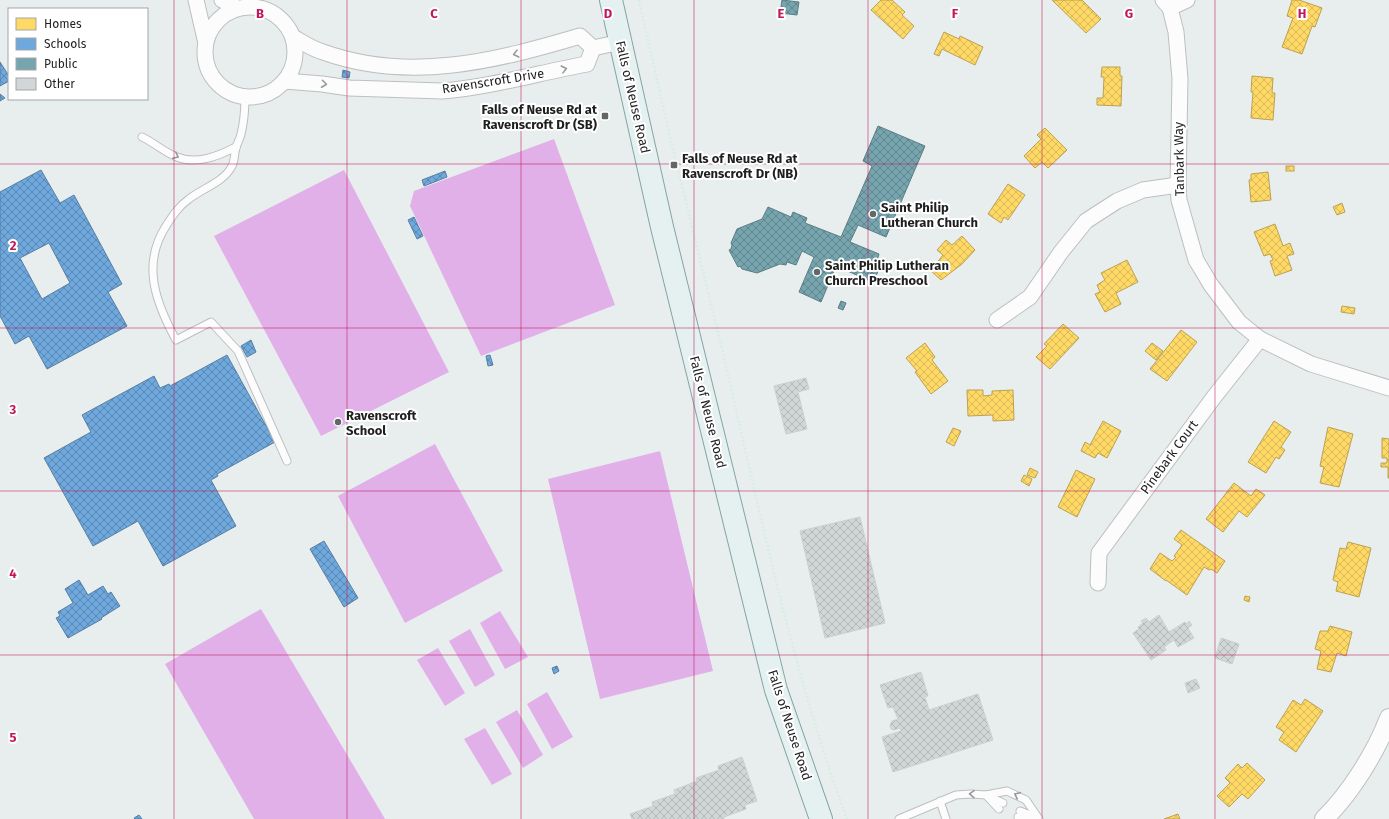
<svg xmlns="http://www.w3.org/2000/svg" width="1389" height="819" font-family="'Fira Sans',sans-serif">
  <style>
    .pitch { fill: #e1b0e9 }
    .homes { fill: url(#homes-cross-hatch); stroke: #bca151 }
    .schools { fill: url(#schools-cross-hatch); stroke: #577fa3; fill-rule: evenodd }
    .public { fill: url(#public-cross-hatch); stroke: #5c7d84 }
    .building { fill: url(#building-cross-hatch); stroke: #c9d1d0 }
    .lines { fill: none; stroke-linecap: round; stroke-linejoin: round }
    .service-casing { stroke: #bdbfbf; stroke-width: 9 }
    .minor-casing { stroke: #bdbfbf; stroke-width: 17 }
    .tertiary-casing { stroke: #bdbfbf; stroke-width: 20 }
    .primary-casing { stroke: #84a5a3; stroke-width: 24 }
    .path { stroke: #d9ece1; stroke-width: 2.5; stroke-dasharray: 2 2; stroke-linecap: butt }
    .service { stroke: #fcfcfc; stroke-width: 7 }
    .minor { stroke: #fcfcfc; stroke-width: 15 }
    .tertiary { stroke: #fcfcfc; stroke-width: 18 }
    .primary { stroke: #e5f1f0; stroke-width: 22 }
    .oneway { stroke: #999 }
    .grid { fill: none; stroke: #c2185b; stroke-width: 1; stroke-opacity: 0.55 }
    .poi-dot { fill: #656767; stroke: #fff; stroke-width: 1.5 }
    .labels { text-anchor: middle; dominant-baseline: central; stroke-width: 4; stroke-linejoin: round; paint-order: stroke }
    .street-label { font-size: 13px; fill: #1f1f1f; stroke: #fff }
    .poi-label { font-size: 13px; font-weight: bold; fill: #1f1f1f; stroke: #fff; text-anchor: start }
    .grid-label { font-size: 13px; text-anchor: middle; font-weight: bold; fill: #c2185b; stroke: #fff; stroke-width: 4; stroke-linejoin: round; paint-order: stroke }
  </style>
  <defs>
    <pattern id="homes-cross-hatch" width="8" height="8" patternUnits="userSpaceOnUse"><rect width="8" height="8" fill="#ffd966"/><path d="M0 0l8 8M0 8l8-8" fill="none" stroke="#daba58"/></pattern>
    <pattern id="schools-cross-hatch" width="8" height="8" patternUnits="userSpaceOnUse"><rect width="8" height="8" fill="#6fa8dc"/><path d="M0 0l8 8M0 8l8-8" fill="none" stroke="#5b88b2"/></pattern>
    <pattern id="public-cross-hatch" width="8" height="8" patternUnits="userSpaceOnUse"><rect width="8" height="8" fill="#76a5af"/><path d="M0 0l8 8M0 8l8-8" fill="none" stroke="#60868e"/></pattern>
    <pattern id="building-cross-hatch" width="8" height="8" patternUnits="userSpaceOnUse"><rect width="8" height="8" fill="#d0d7d6"/><path d="M0 0l8 8M0 8l8-8" fill="none" stroke="#b2b8b7"/></pattern>
  </defs>
  <rect width="100%" height="100%" fill="#e8eeee"/>
  <g class="pitch">
    <polygon points="554,139 615,305 481,356 410,206 414,191"/>
    <polygon points="344,170 449,372 321,436 214,236"/>
    <polygon points="435,444 503,571 405,623 338,496"/>
    <polygon points="660,451 713,671 600,699 548,479"/>
    <polygon points="261,609 385,819 254,819 165,664"/>
    <polygon points="500,611 528,657 505,669 480,623"/>
    <polygon points="470,629 495,675 475,687 449,641"/>
    <polygon points="438,648 465,693 445,706 417,660"/>
    <polygon points="547,692 573,737 552,749 527,704"/>
    <polygon points="517,710 543,755 523,768 496,722"/>
    <polygon points="485,728 512,774 492,785 464,739"/>
  </g>
  <g class="homes">
    <polygon points="881,0 892,0 905,12 902,15 914,26 903,39 871,10"/>
    <polygon points="1052,0 1082,0 1101,19 1086,33"/>
    <polygon points="1292,0 1299,0 1322,8 1315,27 1312,26 1302,54 1282,47 1293,18 1287,16"/>
    <polygon points="944,32 959,39 960,36 983,47 975,65 942,49 939,56 934,54"/>
    <polygon points="1102,67 1120,67 1120,76 1122,76 1121,106 1097,105 1097,98 1103,98 1104,77 1101,77"/>
    <polygon points="1252,76 1273,78 1272,93 1275,93 1273,120 1251,118 1253,92 1251,92"/>
    <polygon points="1045,128 1067,150 1048,168 1042,162 1035,168 1024,156 1041,139 1037,135"/>
    <rect x="1286" y="166" width="8" height="5"/>
    <polygon points="1268,172 1271,200 1251,202 1249,180 1251,179 1251,174"/>
    <polygon points="1008,184 1025,195 1008,220 1004,217 1001,223 988,214"/>
    <polygon points="1342,203 1345,212 1337,215 1333,207"/>
    <polygon points="1275,224 1283,246 1290,243 1294,254 1287,256 1292,270 1275,276 1270,261 1273,260 1270,254 1264,256 1254,232"/>
    <polygon points="962,236 975,250 962,264 941,280 930,270 931,269 928,266 933,261 936,264 943,255 937,250 946,240 952,245"/>
    <polygon points="1127,260 1138,282 1116,293 1121,304 1105,312 1095,294 1100,292 1097,285 1105,280 1101,273"/>
    <polygon points="1342,306 1355,308 1354,314 1341,312"/>
    <polygon points="1063,324 1079,338 1050,369 1036,357 1047,346 1044,344"/>
    <polygon points="1181,330 1197,342 1167,381 1150,369"/>
    <polygon points="925,343 935,357 932,360 948,381 931,394 915,372 917,371 906,358"/>
    <polygon points="1152,343 1163,351 1156,360 1145,351"/>
    <polygon points="967,390 983,390 983,396 992,395 992,391 1013,390 1014,420 993,421 993,415 968,416"/>
    <polygon points="1103,421 1121,431 1107,458 1098,453 1095,458 1081,451 1085,442 1090,445"/>
    <polygon points="1274,421 1291,432 1281,447 1285,450 1279,459 1276,457 1266,473 1248,462"/>
    <polygon points="1328,427 1353,434 1339,487 1320,483 1324,467 1320,466"/>
    <polygon points="953,428 961,431 954,446 946,442"/>
    <polygon points="1382,438 1389,439 1389,478 1388,478 1388,467 1381,467 1381,463 1387,463 1387,458 1382,458"/>
    <polygon points="1030,468 1038,472 1035,478 1027,475"/>
    <polygon points="1076,470 1095,479 1077,517 1058,507"/>
    <polygon points="1024,475 1032,479 1029,486 1021,481"/>
    <polygon points="1234,483 1251,496 1256,489 1265,495 1247,517 1239,511 1223,532 1206,519"/>
    <polygon points="1181,530 1225,561 1217,573 1211,569 1209,570 1204,567 1187,595 1166,580 1166,581 1150,569 1160,553 1172,561 1176,557 1174,556 1182,545 1174,539"/>
    <polygon points="1348,542 1371,548 1359,597 1336,591 1338,582 1333,580 1340,548 1346,549"/>
    <polygon points="1245,596 1250,597 1249,602 1244,600"/>
    <polygon points="1330,626 1352,632 1346,656 1337,653 1331,672 1317,669 1321,651 1315,649 1320,631 1328,631"/>
    <polygon points="1305,699 1323,711 1296,752 1279,740 1284,732 1276,727 1293,700 1301,705"/>
    <polygon points="1247,763 1265,780 1248,799 1242,794 1229,807 1217,796 1230,783 1225,778 1238,764 1242,768"/>
    <polygon points="1178,814 1180,819 1164,819"/>
  </g>
  <g class="schools">
    <polygon points="0,62 9,76 9,81 0,86"/>
    <polygon points="343,70 350,72 349,78 342,77"/>
    <polygon points="0,94 5,98 0,101"/>
    <path d="M41 170 60 203 74 195 122 284 108 292 127 326 47 369 29 336 15 344 0 316V192ZM49 243 70 283 42 299 20 258Z"/>
    <polygon points="445,171 447,177 424,186 422,180"/>
    <polygon points="414,217 423,236 417,239 408,220"/>
    <polygon points="251,340 256,352 247,357 241,346"/>
    <polygon points="227,355 275,442 217,474 218,476 211,480 236,526 163,566 138,521 93,546 44,458 91,432 82,415 154,376 160,388 169,384 170,386"/>
    <polygon points="490,355 493,365 488,366 486,356"/>
    <polygon points="324,541 358,598 344,607 310,549"/>
    <polygon points="79,580 88,595 103,586 108,594 111,592 120,606 101,618 102,619 68,638 56,618 60,616 58,612 73,603 65,589"/>
    <polygon points="557,666 559,671 554,674 552,668"/>
    <polygon points="139,815 142,819 135,819 134,818"/>
  </g>
  <g class="public">
    <polygon points="782,0 799,2 797,15 780,13"/>
    <polygon points="878,126 925,146 886,237 858,225 850,242 879,254 877,261 882,262 876,276 871,273 868,280 836,266 821,302 799,292 814,257 802,251 796,265 787,262 786,265 780,264 757,273 742,269 740,266 738,267 729,250 731,249 732,245 731,243 737,229 762,219 768,207 791,217 793,212 807,218 805,223 841,237 872,166 863,161"/>
    <polygon points="841,301 846,303 843,310 838,308"/>
  </g>
  <g class="building">
    <polygon points="806,378 809,389 798,392 807,429 786,434 774,386"/>
    <polygon points="860,517 885,623 825,638 800,531"/>
    <polygon points="1159,615 1169,632 1185,622 1186,624 1189,621 1192,625 1188,628 1194,638 1178,647 1174,640 1164,647 1166,650 1151,660 1133,633 1139,629 1138,627 1143,623 1141,621 1146,618 1149,622"/>
    <polygon points="1221,638 1239,644 1232,664 1215,658"/>
    <polygon points="921,672 928,696 925,697 929,710 978,694 993,740 893,772 882,737 901,731 900,728 894,730 891,729 890,725 892,721 898,719 893,707 888,708 880,685"/>
    <polygon points="1196,679 1200,688 1188,693 1185,683"/>
    <polygon points="742,757 757,801 745,805 746,809 724,817 724,819 632,819 630,814 653,806 652,802 675,794 674,790 697,781 696,778 719,770 718,766"/>
  </g>
  <g class="lines">
    <g class="service-casing">
      <g id="service">
        <path d="M245 97C245 110 244 122 241 134 240 139 237 143 236 148 234 153 235 161 232 166 224 182 203 188 189 199 179 206 173 215 166 226 141 265 156 303 176 340L211 322 238 351 287 461"/>
        <path d="M142 137C155 143 165 153 177 157 197 165 218 156 236 147"/>
        <polyline points="986,795 1007,791 1026,800 1039,819"/>
        <polyline points="990,797 1003,803"/>
        <polyline points="940,801 946,819"/>
        <polyline points="1020,811 1033,816"/>
        <polyline points="1018,817 1039,819"/>
        <polyline points="899,819 956,795 971,794 986,795 999,809"/>
      </g>
    </g>
    <g class="minor-casing">
      <g id="minor">
        <polyline points="196,0 205,39"/>
        <polyline points="222,0 237,8"/>
        <polyline points="1163,0 1170,8 1176,32 1180,79 1178,185 1179,200 1196,260 1211,285 1239,322 1260,339 1311,364 1389,388"/>
        <circle cx="250" cy="52" r="45"/>
        <polyline points="1170,8 1187,0"/>
        <path d="M293 37C302 42 312 49 323 52 409 83 496 61 580 36L593 48"/>
        <polyline points="593,48 621,42"/>
        <path d="M285 81 322 84 349 88 442 91C491 87 538 73 587 64L593 48"/>
        <polyline points="997,320 1030,297 1061,252 1086,221 1117,201 1143,190 1178,185"/>
        <polyline points="1098,583 1099,553 1214,397 1260,339"/>
      </g>
    </g>
    <g class="tertiary-casing">
      <path id="tertiary" d="M1324 819C1350 794 1376 752 1389 718"/>
    </g>
    <g class="primary-casing">
      <polyline id="primary" points="611,0 662,227 776,690 821,819"/>
    </g>
    <path class="path" d="M639 0C651 54 663 108 676 161 695 240 715 318 733 397 766 539 796 682 847 819"/>
    <use href="#service" class="service"/>
    <use href="#minor" class="minor"/>
    <use href="#tertiary" class="tertiary"/>
    <use href="#primary" class="primary"/>
  </g>
  <defs><path id="oneway-chevron" d="M-2-3.5L2.5 0L-2 3.5" fill="none" stroke-width="1.6" stroke-linecap="round" stroke-linejoin="round"/></defs>
  <g class="oneway">
    <use href="#oneway-chevron" transform="translate(516 54) rotate(166)"/>
    <use href="#oneway-chevron" transform="translate(564 69) rotate(-14)"/>
    <use href="#oneway-chevron" transform="translate(324 84) rotate(7)"/>
    <use href="#oneway-chevron" transform="translate(176 156) rotate(25)"/>
    <use href="#oneway-chevron" transform="translate(972 794) rotate(-179)"/>
    <use href="#oneway-chevron" transform="translate(1017 795) rotate(-155)"/>
  </g>
  <path class="grid" d="M174 0V819M347 0V819M521 0V819M694 0V819M868 0V819M1042 0V819M1215 0V819M0 164H1389M0 328H1389M0 491H1389M0 655H1389"/>
  <g class="poi-dot">
    <rect x="601" y="112" width="8" height="8" rx="2"/>
    <rect x="670" y="161" width="8" height="8" rx="2"/>
    <circle cx="873" cy="214" r="4"/>
    <circle cx="817" cy="272" r="4"/>
    <circle cx="338" cy="422" r="4"/>
  </g>
  <g class="labels">
    <g class="street-label">
      <text transform="translate(493 81) rotate(-9)">Ravenscroft Drive</text>
      <text transform="translate(633 97) rotate(77)">Falls of Neuse Road</text>
      <text transform="translate(1179 159) rotate(-91)">Tanbark Way</text>
      <text transform="translate(708 412) rotate(76)">Falls of Neuse Road</text>
      <text transform="translate(1169 457) rotate(-54)">Pinebark Court</text>
      <text transform="translate(790 725) rotate(72)">Falls of Neuse Road</text>
    </g>
    <g class="poi-label">
      <text x="597" y="109" text-anchor="end">Falls of Neuse Rd at<tspan x="597" dy="15">Ravenscroft Dr (SB)</tspan></text>
      <text x="682" y="158">Falls of Neuse Rd at<tspan x="682" dy="15">Ravenscroft Dr (NB)</tspan></text>
      <text x="881" y="207">Saint Philip<tspan x="881" dy="15">Lutheran Church</tspan></text>
      <text x="825" y="265">Saint Philip Lutheran<tspan x="825" dy="15">Church Preschool</tspan></text>
      <text x="346" y="415">Ravenscroft<tspan x="346" dy="15">School</tspan></text>
    </g>
  </g>
  <g class="grid-label">
    <text x="260" y="18">B</text>
    <text x="434" y="18">C</text>
    <text x="608" y="18">D</text>
    <text x="781" y="18">E</text>
    <text x="955" y="18">F</text>
    <text x="1129" y="18">G</text>
    <text x="1302" y="18">H</text>
    <text x="13" y="250">2</text>
    <text x="13" y="414">3</text>
    <text x="13" y="578">4</text>
    <text x="13" y="742">5</text>
  </g>
  <rect x="8" y="8" width="140" height="92" fill="#ffffff" stroke="#a5a5a5"/>
  <rect x="16" y="18" width="20" height="12" fill="#ffd966" stroke="#a5a5a5"/>
  <text x="44" y="28" font-size="12" fill="#1f1f1f">Homes</text>
  <rect x="16" y="38" width="20" height="12" fill="#6fa8dc" stroke="#a5a5a5"/>
  <text x="44" y="48" font-size="12" fill="#1f1f1f">Schools</text>
  <rect x="16" y="58" width="20" height="12" fill="#76a5af" stroke="#a5a5a5"/>
  <text x="44" y="68" font-size="12" fill="#1f1f1f">Public</text>
  <rect x="16" y="78" width="20" height="12" fill="#d0d7d6" stroke="#a5a5a5"/>
  <text x="44" y="88" font-size="12" fill="#1f1f1f">Other</text>
</svg>
